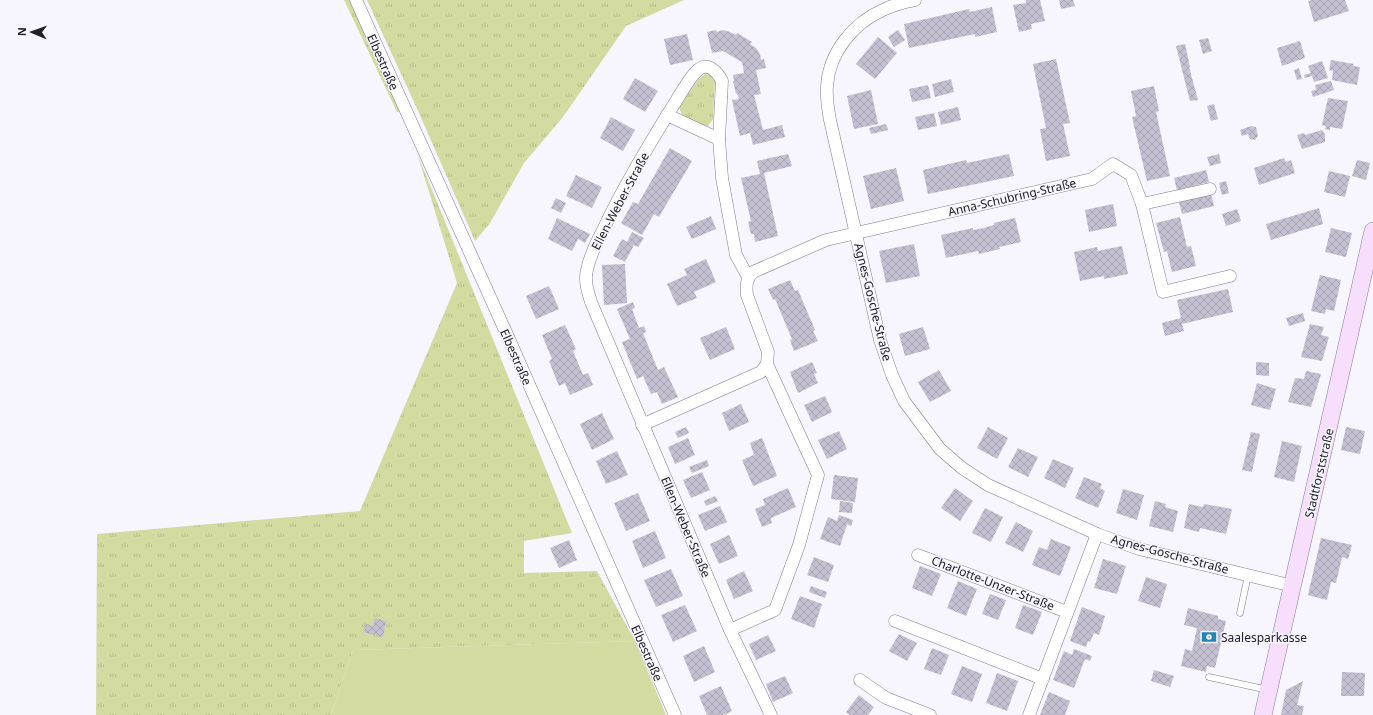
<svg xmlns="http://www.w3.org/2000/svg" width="1373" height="715" font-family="'Noto Sans',sans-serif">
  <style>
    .grass { fill: url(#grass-tufts) }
    .garden { fill: #d3dba1 }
    .building { fill: url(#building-cross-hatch) }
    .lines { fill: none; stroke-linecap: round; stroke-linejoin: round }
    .lane-casing { stroke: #7f7c8d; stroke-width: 7 }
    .street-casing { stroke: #7f7c8d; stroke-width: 13 }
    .secondary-casing { stroke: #7f7c8d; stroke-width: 18 }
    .lane { stroke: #fff; stroke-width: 6 }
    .street { stroke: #fff; stroke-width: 12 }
    .secondary { stroke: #f6defc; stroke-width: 17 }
    .labels { text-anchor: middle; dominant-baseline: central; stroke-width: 3; stroke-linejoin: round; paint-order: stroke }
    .street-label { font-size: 12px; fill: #212026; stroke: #f7f5fd }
    .poi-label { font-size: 12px; fill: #212026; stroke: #f7f5fd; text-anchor: start }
  </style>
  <defs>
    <pattern id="grass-tufts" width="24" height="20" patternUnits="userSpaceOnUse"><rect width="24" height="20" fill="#d3dba1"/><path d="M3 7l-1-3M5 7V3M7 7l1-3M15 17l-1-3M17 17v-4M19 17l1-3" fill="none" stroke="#b5bc8a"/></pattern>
    <pattern id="building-cross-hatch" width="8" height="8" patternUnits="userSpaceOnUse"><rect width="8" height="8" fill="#c4c0d2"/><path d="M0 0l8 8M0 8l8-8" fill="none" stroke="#a8a5b4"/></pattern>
  </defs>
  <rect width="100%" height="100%" fill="#f7f5fd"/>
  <g class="grass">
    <polygon points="344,0 356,0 405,111 397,112"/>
    <polygon points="367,0 684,0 626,26 563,117 524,163 490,223 475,241 419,113"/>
    <path d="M705 74 710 75 715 80 713 119 708 126C693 125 681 121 679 105L699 79Z"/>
    <polygon points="417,153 572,533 524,541 524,573 597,571 635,641 353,650 331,715 96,715 97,534 360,511 457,283"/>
  </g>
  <polygon class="garden" points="635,641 666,715 331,715 353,650"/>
  <g class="building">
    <polygon points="1026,0 1040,0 1045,21 1031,24 1032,29 1019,32 1013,5 1026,3"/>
    <polygon points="1059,0 1073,0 1075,6 1061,9"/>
    <polygon points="1313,0 1345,0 1349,11 1314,22 1308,1"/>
    <polygon points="992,7 997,32 975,37 975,34 909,48 904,24 969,9 970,12"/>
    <polygon points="716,30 717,32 723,30 730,32 736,35 737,33 752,42 750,44 756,48 760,54 761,60 764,59 766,68 756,70 761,94 754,95 763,130 782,125 785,137 753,145 750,133 740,136 732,100 739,99 737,93 736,94 733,81 734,81 733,75 744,73 742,62 723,51 712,53 707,32"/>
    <polygon points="898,30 905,40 894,47 888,37"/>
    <polygon points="687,34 693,60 670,65 664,39"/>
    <polygon points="878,37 897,53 875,79 856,64"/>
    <polygon points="1208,38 1212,51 1203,54 1199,40"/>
    <polygon points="1300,41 1305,58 1282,66 1277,48"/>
    <polygon points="1185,44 1190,67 1189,67 1198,100 1190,101 1176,46"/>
    <polygon points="1056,59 1070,123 1063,124 1070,156 1046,161 1040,129 1046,128 1033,64"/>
    <polygon points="1331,60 1354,64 1353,66 1360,67 1357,85 1332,80 1333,71 1329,70"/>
    <polygon points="1322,61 1328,78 1314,82 1312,76 1305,78 1304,75 1311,73 1308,66"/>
    <polygon points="1299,68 1302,79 1297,80 1294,70"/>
    <polygon points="635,78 658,91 645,112 623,99"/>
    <polygon points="951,79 954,92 935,97 932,84"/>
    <polygon points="1331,81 1334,90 1313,97 1311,91 1316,90 1315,85"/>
    <polygon points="928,85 931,98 912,102 909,89"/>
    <polygon points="1154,86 1159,111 1156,112 1170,176 1147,181 1132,117 1136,116 1131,91"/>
    <polygon points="871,90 878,124 854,129 847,96"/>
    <polygon points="1328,98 1348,101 1342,129 1330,127 1330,130 1325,129 1326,126 1322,125"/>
    <polygon points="1214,104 1218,119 1211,121 1207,106"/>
    <polygon points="958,107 961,120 941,125 938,112"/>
    <polygon points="934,113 937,126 918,130 915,117"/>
    <polygon points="611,117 635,130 623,151 600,138"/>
    <polygon points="886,124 888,130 871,134 869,128"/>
    <polygon points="1251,126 1256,127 1258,136 1255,140 1250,139 1248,134 1242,136 1240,130"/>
    <polygon points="1322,130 1325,134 1325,142 1302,149 1297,135 1304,133 1305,135"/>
    <polygon points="670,148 692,161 659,217 654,214 642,235 621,223 633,202 638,204"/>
    <polygon points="788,154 792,166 764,173 778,236 755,242 754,234 751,234 748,222 751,221 741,178 760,174 757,161"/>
    <polygon points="1009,154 1014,176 928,194 923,170 966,160 967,163"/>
    <polygon points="1219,154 1221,163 1210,166 1207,157"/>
    <polygon points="1284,158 1286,162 1291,160 1295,173 1259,185 1254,168"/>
    <polygon points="1357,160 1370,163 1366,180 1352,176"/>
    <polygon points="896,168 904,201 871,209 863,176"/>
    <polygon points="1206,170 1209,182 1177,190 1174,178"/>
    <polygon points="1329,171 1350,176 1345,197 1324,192"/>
    <polygon points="576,175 602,187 592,208 566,196"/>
    <polygon points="1226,181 1229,193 1222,195 1219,183"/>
    <polygon points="1211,194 1214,206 1182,214 1179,202"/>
    <polygon points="556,198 566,203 561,213 551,208"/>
    <polygon points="1113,204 1117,226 1089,232 1085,210"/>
    <polygon points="1319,208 1323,224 1271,240 1266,224"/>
    <polygon points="1237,209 1241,221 1226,226 1222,214"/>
    <polygon points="711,216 716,229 692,239 686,227"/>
    <polygon points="1180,217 1187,247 1191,246 1196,266 1172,272 1167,251 1164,252 1156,223"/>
    <polygon points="557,218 590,234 585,243 578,239 572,251 548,239"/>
    <polygon points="1015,218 1021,242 999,247 1000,249 979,254 978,251 946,258 941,235 973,228 973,230 984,228 994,225 994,223"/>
    <polygon points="1331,228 1352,233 1346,257 1325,252"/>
    <polygon points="632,232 644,238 638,247 634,245 625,262 613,256 622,239 627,242"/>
    <polygon points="914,244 920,276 886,283 879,251"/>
    <polygon points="1122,246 1128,274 1104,279 1104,276 1080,281 1074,252 1097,247 1098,251"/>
    <polygon points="706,259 716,282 694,292 697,298 677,306 667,284 687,275 684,269"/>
    <polygon points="625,264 627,303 604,305 602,265"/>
    <polygon points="1320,275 1341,280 1334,311 1326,309 1325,314 1311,311"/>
    <polygon points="790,280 795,291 798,290 815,330 813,331 818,341 794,351 790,340 792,339 775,299 773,300 768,289"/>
    <polygon points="549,286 559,309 536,319 526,296"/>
    <polygon points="1228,289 1233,312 1182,324 1184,331 1165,336 1162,323 1181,318 1177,300"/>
    <polygon points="633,302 635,308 632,309 639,328 644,326 646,332 643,333 658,370 664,367 678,397 662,404 657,392 651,394 643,376 637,379 622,342 630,339 617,309"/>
    <polygon points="1303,313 1305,321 1289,326 1286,318"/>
    <polygon points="1310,324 1324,327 1321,335 1329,337 1322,361 1301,357"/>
    <polygon points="565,325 576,349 573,351 583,375 588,373 593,385 570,395 565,383 559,386 549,361 552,359 542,335"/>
    <polygon points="726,327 735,349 710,360 700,338"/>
    <polygon points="923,327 930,349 905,356 899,334"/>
    <polygon points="812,362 817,373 814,374 818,383 798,393 790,372"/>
    <polygon points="1256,362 1269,363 1269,376 1256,375"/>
    <polygon points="939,370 951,391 930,402 918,382"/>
    <polygon points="1306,371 1321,374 1311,407 1288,402 1295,378 1304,379"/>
    <polygon points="1257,383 1276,389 1270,410 1251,405"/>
    <polygon points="825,396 832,412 812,422 804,405"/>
    <polygon points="741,404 749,422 729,431 722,413"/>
    <polygon points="602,413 614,439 592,450 580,424"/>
    <polygon points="686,427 689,433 678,438 675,432"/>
    <polygon points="988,427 1008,438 997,459 977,448"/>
    <polygon points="1346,427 1365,431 1360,454 1341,450"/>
    <polygon points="839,431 847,449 827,459 818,440"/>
    <polygon points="1251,432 1260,434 1252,472 1242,470"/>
    <polygon points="688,438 695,455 675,464 668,447"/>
    <polygon points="762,438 777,476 753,486 742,460 754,455 750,443"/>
    <polygon points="1282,441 1302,446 1294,482 1274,477"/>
    <polygon points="1018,448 1038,457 1028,477 1008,467"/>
    <polygon points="617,451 628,475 606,484 596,461"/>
    <polygon points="1053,459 1074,468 1065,488 1044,478"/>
    <polygon points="707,460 709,466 692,473 689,467"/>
    <polygon points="702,472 710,490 691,498 683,480"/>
    <polygon points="834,475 858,478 855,502 831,499"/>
    <polygon points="1084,477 1102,484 1100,488 1105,491 1098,508 1075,498"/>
    <polygon points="788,488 796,507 771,518 772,523 762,527 755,509 765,505 763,499"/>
    <polygon points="955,488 973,501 960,521 941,508"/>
    <polygon points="1123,489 1144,495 1137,520 1116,513"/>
    <polygon points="638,493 650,521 626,531 614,503"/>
    <polygon points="715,496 718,501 706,506 704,501"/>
    <polygon points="840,501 853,503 852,513 839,512"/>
    <polygon points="1155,501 1166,504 1165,507 1178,511 1173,532 1149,526"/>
    <polygon points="1189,504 1203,507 1204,504 1232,509 1226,534 1200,528 1199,532 1184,528"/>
    <polygon points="720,506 727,522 705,531 698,515"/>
    <polygon points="985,508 1003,517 991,542 972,533"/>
    <polygon points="839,515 853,520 851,526 847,524 840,546 820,539 828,517 837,521"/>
    <polygon points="1016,522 1033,531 1023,552 1005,543"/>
    <polygon points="655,531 666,558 643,568 632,541"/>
    <polygon points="729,535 738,556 719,564 710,544"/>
    <polygon points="1321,538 1352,545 1348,559 1342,557 1336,583 1331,582 1327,600 1308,595"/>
    <polygon points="1051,539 1071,547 1060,576 1032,565 1039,547 1047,550"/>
    <polygon points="569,540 577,560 559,568 550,548"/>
    <polygon points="814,557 834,565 828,582 807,575"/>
    <polygon points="1103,559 1126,566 1117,594 1094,588"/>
    <polygon points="920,566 941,574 932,596 912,588"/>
    <polygon points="671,569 683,596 656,607 644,580"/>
    <polygon points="744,571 753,591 734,599 726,580"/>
    <polygon points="1146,577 1167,584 1160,608 1138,601"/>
    <polygon points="958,581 977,589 966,616 947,608"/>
    <polygon points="811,586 827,592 825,598 809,592"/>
    <polygon points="990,594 1006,600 998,620 982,614"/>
    <polygon points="800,596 822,604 814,628 791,619"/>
    <polygon points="685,605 697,631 673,642 661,615"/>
    <polygon points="1023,605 1042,612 1033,635 1015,628"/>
    <polygon points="1082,607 1105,616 1099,635 1094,633 1090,642 1088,641 1086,647 1070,641"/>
    <polygon points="1188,608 1218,616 1218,619 1226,621 1215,668 1207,666 1206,672 1181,666 1185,649 1192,651 1197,628 1184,625"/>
    <polygon points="375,618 386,621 383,637 363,632 366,624 373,626"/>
    <polygon points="899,634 917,643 907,661 889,651"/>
    <polygon points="768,635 776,651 756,660 749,644"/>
    <polygon points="704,646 715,672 694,682 683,656"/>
    <polygon points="932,648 949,655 941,675 924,669"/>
    <polygon points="1074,649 1092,656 1090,661 1085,659 1074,688 1053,680 1064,651 1072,655"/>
    <polygon points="962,666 982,674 972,702 951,694"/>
    <polygon points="1154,670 1174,676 1170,687 1151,681"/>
    <polygon points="1342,672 1365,673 1364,696 1341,696"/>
    <polygon points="997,673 1018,681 1007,711 986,703"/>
    <polygon points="785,676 793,693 773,702 766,684"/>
    <polygon points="1303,681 1297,705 1304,706 1302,715 1281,715 1286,690"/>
    <polygon points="721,686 732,711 724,715 707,715 699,696"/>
    <polygon points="1049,692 1070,701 1065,715 1040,715"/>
    <polygon points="859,695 874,707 868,715 850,715 846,712"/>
  </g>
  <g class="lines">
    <g class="lane-casing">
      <g id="lane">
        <polyline points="1240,613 1248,575"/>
        <polyline points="1209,677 1268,690"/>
      </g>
    </g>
    <g class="street-casing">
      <g id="street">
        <polyline points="356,0 509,339 675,715"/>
        <path d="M915 0C904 2 893 5 883 10 853 23 829 53 827 86 826 97 828 109 830 120L880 340 892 375 904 401 940 449 962 468 988 485 1097 534 1139 549 1293 586"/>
        <polyline points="667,115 719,139"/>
        <polyline points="1142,204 1210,189"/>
        <path d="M748 277 736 255 722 178 719 139 722 81C718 73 709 62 699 69 690 76 682 92 676 101 651 141 624 185 604 228 597 241 590 255 587 270 584 281 588 292 591 302L730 630 775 610 799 545 818 475 767 364 768 352 747 295C746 286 746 279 753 272L826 240 1092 179 1113 164 1131 175 1142 204 1163 292 1230 276"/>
        <polyline points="642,425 761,372 767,364"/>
        <polyline points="918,555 1067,612"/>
        <polyline points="895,621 1043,679"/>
        <polyline points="730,630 771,715"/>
        <polyline points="860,680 886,698 930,715"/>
        <polyline points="1029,715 1097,534"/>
      </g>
    </g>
    <g class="secondary-casing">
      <polyline id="secondary" points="1263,715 1373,231"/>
    </g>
    <use href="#lane" class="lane"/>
    <use href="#street" class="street"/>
    <use href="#secondary" class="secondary"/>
  </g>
  <defs>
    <g id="bank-bare" transform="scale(1.2)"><path d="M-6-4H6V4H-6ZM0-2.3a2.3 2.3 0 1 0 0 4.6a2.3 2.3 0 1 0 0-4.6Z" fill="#2487b1" stroke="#f7f5fd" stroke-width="2.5" paint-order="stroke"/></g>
  </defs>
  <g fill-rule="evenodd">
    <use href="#bank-bare" x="1209" y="637"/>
  </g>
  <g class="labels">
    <g class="street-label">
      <text transform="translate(383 62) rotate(66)">Elbestraße</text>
      <text transform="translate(1012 197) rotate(-13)">Anna-Schubring-Straße</text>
      <text transform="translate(620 201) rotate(-62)">Ellen-Weber-Straße</text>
      <text transform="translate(873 302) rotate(76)">Agnes-Gosche-Straße</text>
      <text transform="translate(516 357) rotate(66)">Elbestraße</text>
      <text transform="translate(1319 473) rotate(-77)">Stadtforststraße</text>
      <text transform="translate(686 527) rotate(67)">Ellen-Weber-Straße</text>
      <text transform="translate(1170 554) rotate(15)">Agnes-Gosche-Straße</text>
      <text transform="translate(993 583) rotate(21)">Charlotte-Unzer-Straße</text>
      <text transform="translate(647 653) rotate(66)">Elbestraße</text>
    </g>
    <g class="poi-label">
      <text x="1221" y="637">Saalesparkasse</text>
    </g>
  </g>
  <g transform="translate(32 32) rotate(272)" stroke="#f7f5fd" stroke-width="3" paint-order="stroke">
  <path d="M0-3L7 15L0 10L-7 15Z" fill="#212026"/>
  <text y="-6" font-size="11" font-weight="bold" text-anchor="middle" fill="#212026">N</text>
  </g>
</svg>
